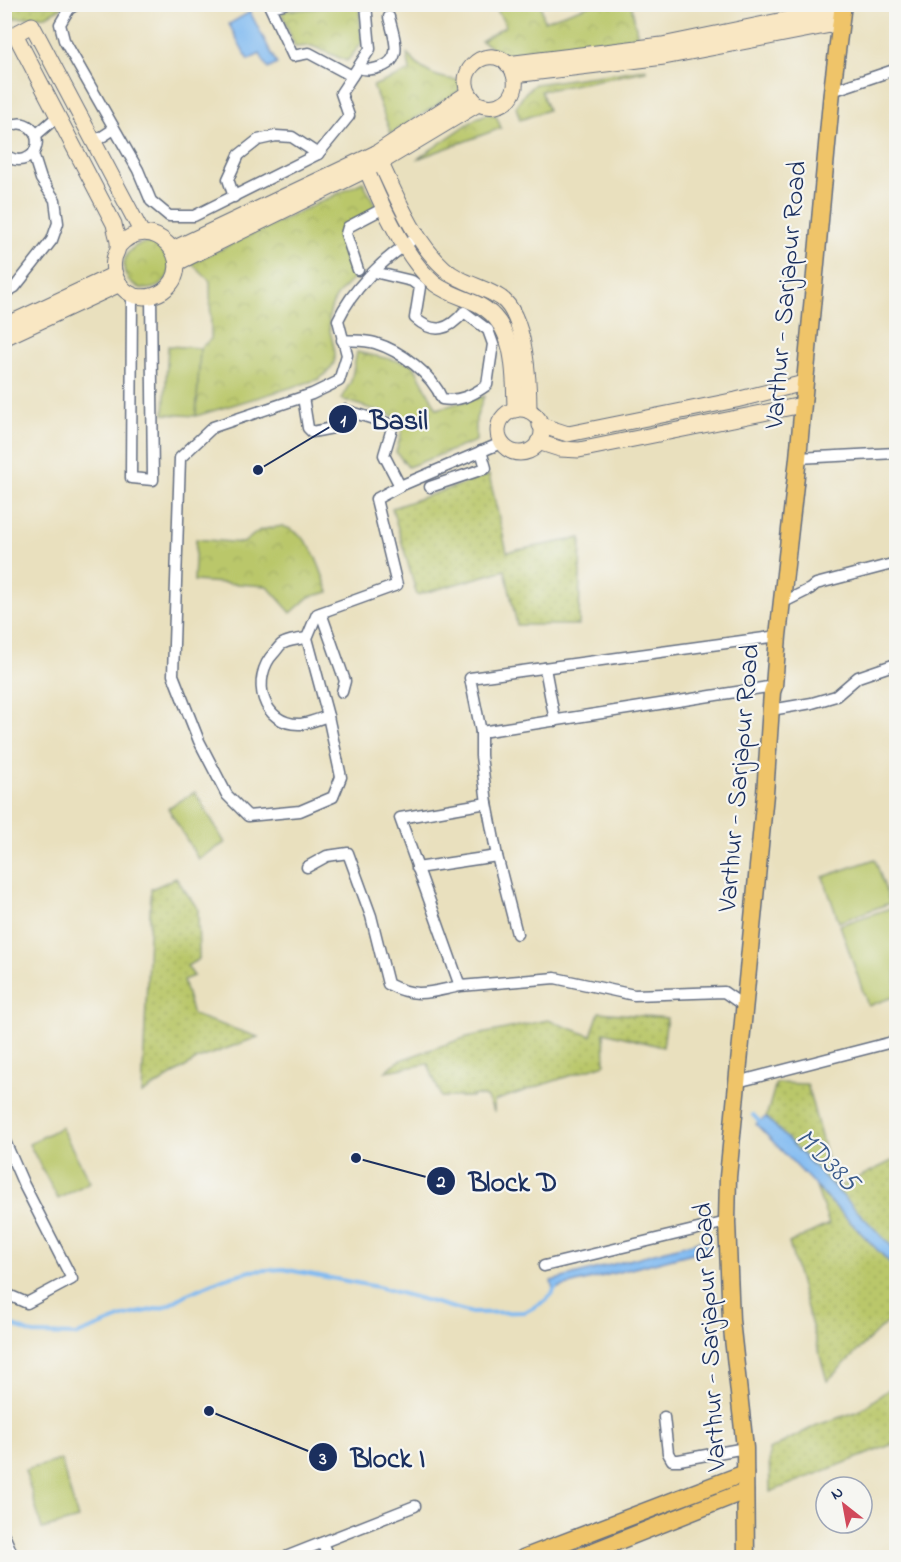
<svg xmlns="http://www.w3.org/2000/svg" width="901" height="1562" font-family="'Indie Flower',sans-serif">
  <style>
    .grass { fill: url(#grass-dots); stroke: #6a7b64; stroke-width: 1.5 }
    .park { fill: url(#park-crowns); stroke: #6a7b64; stroke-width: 1.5 }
    .garden { fill: #bac76a; stroke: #6a7b64; stroke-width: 1.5 }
    .water { fill: #80baf1; stroke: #4e74a8; stroke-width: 1.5 }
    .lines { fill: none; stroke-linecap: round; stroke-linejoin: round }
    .stream { stroke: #80baf1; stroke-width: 4 }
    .street-casing { stroke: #636d80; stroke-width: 13 }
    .secondary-casing { stroke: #636d80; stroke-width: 17 }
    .primary-casing { stroke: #636d80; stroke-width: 19 }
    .street { stroke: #fff; stroke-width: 10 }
    .secondary { stroke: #f9e7c3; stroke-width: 15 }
    .primary { stroke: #efc469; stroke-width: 16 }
    .labels { text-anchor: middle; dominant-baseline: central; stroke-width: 4.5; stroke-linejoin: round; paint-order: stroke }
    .street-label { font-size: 27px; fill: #1b2f5e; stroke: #f6f6f2 }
    .water-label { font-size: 28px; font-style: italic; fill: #39598a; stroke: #f6f6f2 }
    .leader { fill: none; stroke: #1b2f5e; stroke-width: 2 }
    .callout-dot { fill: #1b2f5e; stroke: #f6f6f2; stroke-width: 2 }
    .mark-label { font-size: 18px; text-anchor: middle; font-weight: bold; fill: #fff }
    .callout-label { font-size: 28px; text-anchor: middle; font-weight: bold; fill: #1b2f5e; stroke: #f6f6f2; stroke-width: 4.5; stroke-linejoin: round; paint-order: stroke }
  </style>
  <defs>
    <pattern id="grass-dots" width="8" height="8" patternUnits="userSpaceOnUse" patternTransform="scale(1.5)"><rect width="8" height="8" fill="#bac76a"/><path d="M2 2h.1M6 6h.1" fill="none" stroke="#9fab5e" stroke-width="1.8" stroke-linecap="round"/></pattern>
    <pattern id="park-crowns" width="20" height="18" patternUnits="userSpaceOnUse" patternTransform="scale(1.5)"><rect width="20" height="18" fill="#bac76a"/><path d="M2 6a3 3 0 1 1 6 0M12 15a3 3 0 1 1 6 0" fill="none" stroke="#9fab5e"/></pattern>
  </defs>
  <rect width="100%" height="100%" fill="#f6f6f2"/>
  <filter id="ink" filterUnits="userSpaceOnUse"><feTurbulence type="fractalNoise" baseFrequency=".0167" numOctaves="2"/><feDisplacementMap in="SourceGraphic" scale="12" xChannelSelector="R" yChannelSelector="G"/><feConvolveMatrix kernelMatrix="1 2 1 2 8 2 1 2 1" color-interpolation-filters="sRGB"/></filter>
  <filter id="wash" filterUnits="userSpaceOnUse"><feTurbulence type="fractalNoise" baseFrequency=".008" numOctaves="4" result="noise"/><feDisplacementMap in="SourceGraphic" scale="24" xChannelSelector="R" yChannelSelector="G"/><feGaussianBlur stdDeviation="1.35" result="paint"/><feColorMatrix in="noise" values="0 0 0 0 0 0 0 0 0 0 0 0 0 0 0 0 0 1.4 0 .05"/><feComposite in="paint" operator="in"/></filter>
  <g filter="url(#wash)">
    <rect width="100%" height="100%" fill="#e9e0be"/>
    <g class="grass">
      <polygon points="5,5 66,5 46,16 5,19"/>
      <polygon points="489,475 507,552 581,538 579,625 517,625 505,570 417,595 392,508"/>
      <polygon points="176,878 198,909 199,959 187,966 194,976 183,980 193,1015 258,1037 198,1059 142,1094 151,889"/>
      <polygon points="599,1012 667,1018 663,1047 604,1032 605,1064 494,1101 494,1111 486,1097 476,1095 471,1097 441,1097 428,1064 386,1071 398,1061 467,1037 548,1020 591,1036"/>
      <polygon points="776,1083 807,1084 835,1189 896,1159 896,1251 766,1117"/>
      <polygon points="816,1187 896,1269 896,1321 892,1317 827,1381 789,1243 829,1224"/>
      <polygon points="896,1384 896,1443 770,1492 769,1450 817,1425 859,1411"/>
    </g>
    <g class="park">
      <polygon points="631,4 639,42 528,56 504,55 481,41 506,26 494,5 541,5 544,21 590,5"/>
      <polygon points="359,5 362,43 347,61 312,46 295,47 281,11"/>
      <path d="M407 53C421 72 439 80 462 80L458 92 391 134 373 86 410 71Z"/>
      <polygon points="646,69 646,71 541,91 548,110 520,120 516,107 525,93 535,84"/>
      <polygon points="487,114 496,115 501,128 417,159 477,118"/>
      <path d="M363 182 376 207 344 232 354 278C342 289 329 302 329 320 328 344 349 359 319 379L196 416 200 348 211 339 210 281 191 263Z"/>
      <circle cx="147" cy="266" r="23"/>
      <polygon points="357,352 413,364 437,409 484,396 476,419 476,441 408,467 396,452 405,420 341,399 351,381"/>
      <path d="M282 526C313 534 318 565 329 592L309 597 291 613 267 586 194 581 196 539 243 543 260 530Z"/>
    </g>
    <g class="garden">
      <polygon points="168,346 200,348 196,416 164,414"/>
      <polygon points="195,792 225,843 198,859 168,808"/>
      <polygon points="875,859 890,903 839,922 823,877"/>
      <polygon points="896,906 896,996 868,1006 840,925"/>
      <polygon points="61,1127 90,1182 58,1199 29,1144"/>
      <polygon points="61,1460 78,1519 42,1529 25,1470"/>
    </g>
    <g class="water">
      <polygon points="250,12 277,64 268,69 260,54 248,60 229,24"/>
      <polygon points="766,1117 896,1251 896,1269 756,1124"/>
      <polygon points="699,1241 708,1241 704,1250 553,1289 551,1281"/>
    </g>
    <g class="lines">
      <g class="stream">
        <polyline points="753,1115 763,1125"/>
        <polyline points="4,1322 33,1334 77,1335 125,1316 165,1307 187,1294 225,1278 251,1271 283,1269 378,1287 472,1313 525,1312 545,1301 552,1294 556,1286"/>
      </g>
    </g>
  </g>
  <g filter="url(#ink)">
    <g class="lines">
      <g class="street-casing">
        <g id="street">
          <polyline points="77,4 69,9 60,24 64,40 138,170 151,201 169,216 194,216 318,154 349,116 341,93 370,49 366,4"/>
          <polyline points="284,4 270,7 293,56 309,53 352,76"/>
          <path d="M358 68C367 70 372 70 381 67 405 59 393 35 389 17"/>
          <polyline points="832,91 894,70"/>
          <path d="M4 130C23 113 46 133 33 154 24 162 14 162 4 154"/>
          <polyline points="36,135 58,116"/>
          <polyline points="94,142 114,129"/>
          <polyline points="234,197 228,179 239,155 258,140 276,136 292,137 318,154"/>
          <path d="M410 242C382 260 352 290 338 320L347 355 339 381 312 394 213 427 180 458 173 675 199 741 227 795 248 816 300 811 333 797 341 777 328 716 307 638 317 614 397 585 376 499 400 486 501 443"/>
          <polyline points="358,270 346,234 348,227 384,208"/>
          <polyline points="4,293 15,287 52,240 58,223 55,200 41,179 33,154"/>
          <polyline points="132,294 131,478 153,480 151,296"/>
          <path d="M342 340C353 341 365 340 375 343 401 351 432 374 442 399 459 402 473 395 487 385L493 344 488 330 464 312C449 330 434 335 415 318L420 287 412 281 374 272"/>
          <polyline points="303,397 308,428 312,432 333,428 340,411 345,410 393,425 384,455 400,486"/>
          <polyline points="798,458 896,453"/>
          <polyline points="430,487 486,468 481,451"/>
          <polyline points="782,603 810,589 816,584 896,563"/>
          <polyline points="321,613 345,681 342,692"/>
          <path d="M307 638C300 639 290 640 284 643 280 644 277 650 274 653 250 678 262 726 301 724 309 723 319 719 328 716"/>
          <polyline points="545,668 555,721"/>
          <polyline points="771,710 812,703 836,696 858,677 896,664"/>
          <polyline points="481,732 774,686"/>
          <polyline points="487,803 400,818 460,986 555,978 634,995 724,992 744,1006"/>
          <path d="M307 867 327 856 348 853 371 916 388 984C417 999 430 992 460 986"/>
          <polyline points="417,868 497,856"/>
          <polyline points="517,934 497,856 487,803 481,756 481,732 470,678 778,636"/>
          <polyline points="737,1082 896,1041"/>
          <polyline points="4,1139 24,1185 72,1279 27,1303 4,1293"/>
          <polyline points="544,1266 727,1222"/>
          <polyline points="664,1417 668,1453 672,1460 679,1460 745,1448"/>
          <polyline points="4,1535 14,1558"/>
          <polyline points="322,1543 329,1558"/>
          <polyline points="283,1558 415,1506"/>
        </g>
      </g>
      <g class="secondary-casing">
        <g id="secondary">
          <polyline points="507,64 662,45 843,8"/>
          <polyline points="514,75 664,57 841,23"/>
          <path d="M376 153C395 192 412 239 444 268 460 283 483 286 501 298 526 316 529 382 529 411"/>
          <path d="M363 161C378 198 405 259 435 284 448 294 467 298 481 306 516 326 514 374 515 410"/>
          <path d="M118 247C152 207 201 264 163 291 155 296 145 298 136 296 121 292 111 275 114 260 114 256 118 251 118 247 119 240 115 231 114 224L15 34 32 25 142 233"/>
          <polyline points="173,249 376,153 468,93"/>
          <path d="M177 263 380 163 478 104C493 110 511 105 515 87 516 79 514 71 509 65 485 40 446 78 478 104"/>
          <polyline points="4,326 115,274"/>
          <polyline points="4,338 120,284"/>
          <circle cx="520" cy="431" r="22"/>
          <polyline points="540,425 568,434 736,400 804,383"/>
          <polyline points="538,442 560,449 579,450 802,405"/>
        </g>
      </g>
      <g class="primary-casing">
        <g id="primary">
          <polyline points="523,1558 745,1473"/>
          <polyline points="576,1558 745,1491"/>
          <polyline points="746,1558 745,1448 731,1320 727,1222 728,1177 765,794 772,692 774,686 778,636 798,458 832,91 843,4"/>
        </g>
      </g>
      <use href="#street" class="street"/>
      <use href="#secondary" class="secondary"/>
      <use href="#primary" class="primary"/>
    </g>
  </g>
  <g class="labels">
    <g class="street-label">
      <text transform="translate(787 295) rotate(-85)">Varthur - Sarjapur Road</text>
      <text transform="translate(740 778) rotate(-85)">Varthur - Sarjapur Road</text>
      <text transform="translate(711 1337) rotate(-93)">Varthur - Sarjapur Road</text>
    </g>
    <g class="water-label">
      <text transform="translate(826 1161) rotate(45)">MD385</text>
    </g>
  </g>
  <path class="leader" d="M258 470L343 419M356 1158L441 1181M209 1411L323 1457"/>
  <g class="callout-dot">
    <circle cx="258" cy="470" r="6"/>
    <circle cx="356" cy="1158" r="6"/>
    <circle cx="209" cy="1411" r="6"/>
    <circle cx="343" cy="419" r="15"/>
    <circle cx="441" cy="1181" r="15"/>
    <circle cx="323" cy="1457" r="15"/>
  </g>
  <g class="mark-label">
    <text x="343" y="426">1</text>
    <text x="441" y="1187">2</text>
    <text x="323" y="1464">3</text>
  </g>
  <g class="callout-label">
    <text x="399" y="429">Basil</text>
    <text x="513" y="1191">Block D</text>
    <text x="388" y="1467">Block I</text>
  </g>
  <rect width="901" height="1562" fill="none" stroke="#f6f6f2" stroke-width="24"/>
  <g transform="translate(844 1505) rotate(329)"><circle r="28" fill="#f6f6f2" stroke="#9ea6b7" stroke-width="1.5"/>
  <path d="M0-4.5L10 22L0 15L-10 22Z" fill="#d1495b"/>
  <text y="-9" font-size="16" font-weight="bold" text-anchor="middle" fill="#1b2f5e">N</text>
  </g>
</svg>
